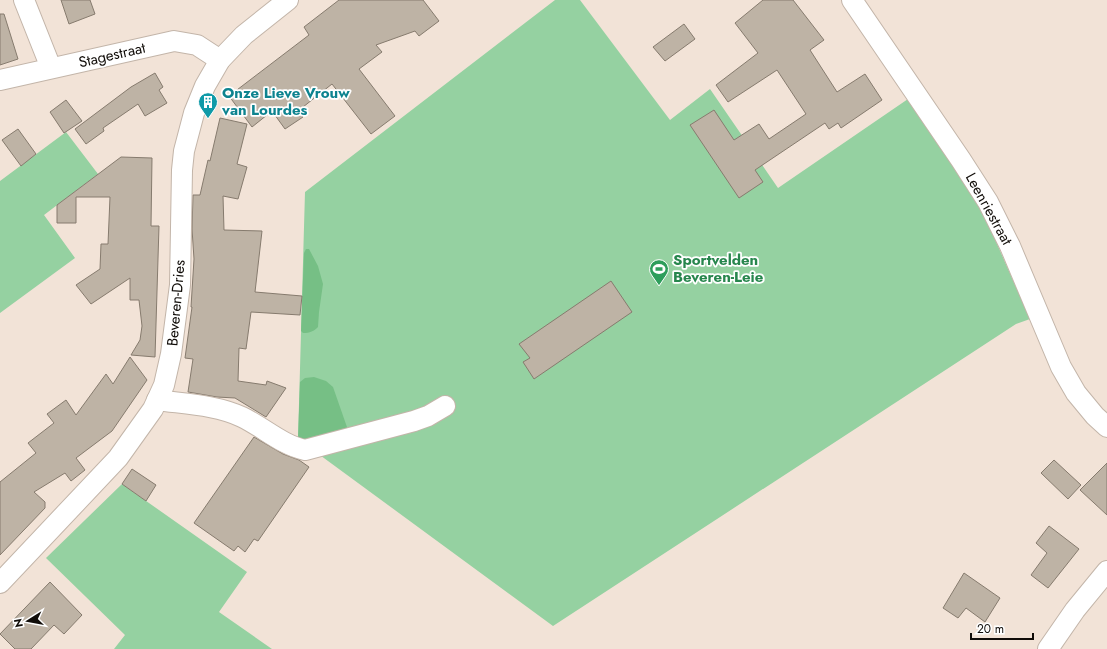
<svg xmlns="http://www.w3.org/2000/svg" width="1107" height="649" font-family="Jost,sans-serif">
  <style>
    .green { fill: #95d1a1 }
    .forest { fill: #76bf85 }
    .building { fill: #beb3a5; stroke: #867b6e }
    .lines { fill: none; stroke-linecap: round; stroke-linejoin: round }
    .minor-casing { stroke: #c3b5a9; stroke-width: 22 }
    .minor { stroke: #fff; stroke-width: 20 }
    .labels { text-anchor: middle; dominant-baseline: central; stroke-width: 3.5; stroke-linejoin: round; paint-order: stroke }
    .street-label { font-size: 15px; fill: #100c08; stroke: #fff }
    .culture-label { font-size: 15px; font-weight: bold; fill: #0d838f; stroke: #fff; text-anchor: start }
    .leisure-label { font-size: 15px; font-weight: bold; fill: #27864d; stroke: #fff; text-anchor: start }
  </style>
  <rect width="100%" height="100%" fill="#f2e3d7"/>
  <g class="green">
    <polygon points="555,0 580,0 670,120 710,89 778,188 908,99 967,184 987,221 1030,319 1016,324 553,626 298,439 305,192"/>
    <polygon points="66,132 98,174 44,215 75,258 0,313 0,181"/>
    <polygon points="122,484 247,572 219,612 272,649 114,649 125,635 46,558"/>
  </g>
  <g class="forest">
    <path d="M306 249H309L318 266 323 284 319 312 318 327C314 331 310 333 303 333L301 331 304 253Z"/>
    <polygon points="314,377 326,381 333,387 348,430 304,443 298,439 300,382 305,378"/>
  </g>
  <g class="building">
    <polygon points="61,0 90,0 95,14 69,24"/>
    <polygon points="339,0 423,0 439,21 419,36 415,31 376,45 382,52 359,69 395,116 371,134 332,84 298,111 303,117 285,129 272,111 252,127 229,96 309,35 304,27"/>
    <polygon points="763,0 793,0 824,40 810,50 837,92 865,74 882,100 841,128 838,123 829,129 825,123 755,170 763,182 739,198 690,125 714,110 734,140 759,124 769,139 806,114 777,70 728,102 716,85 758,53 735,23"/>
    <polygon points="0,14 4,14 18,59 0,65"/>
    <polygon points="684,24 695,39 665,61 653,47"/>
    <polygon points="155,73 163,87 159,90 167,103 145,116 138,104 103,128 104,131 86,144 75,129 131,87"/>
    <polygon points="66,100 82,121 64,133 50,112"/>
    <polygon points="220,118 247,124 237,164 247,167 238,199 223,196 224,230 262,231 255,292 302,296 300,315 251,312 246,349 239,348 238,381 266,385 267,381 286,388 266,417 235,398 217,397 188,392 193,359 185,358 192,307 191,307 194,259 192,229 193,195 200,195 208,160 210,161"/>
    <polygon points="18,129 36,154 21,166 2,140"/>
    <polygon points="121,157 152,158 151,226 159,226 155,357 131,355 140,340 142,326 139,300 130,300 130,278 91,304 76,285 100,269 101,244 108,244 110,197 76,197 76,223 57,223 57,205"/>
    <polygon points="611,281 632,312 534,379 523,362 530,358 519,344"/>
    <polygon points="130,357 147,380 112,431 76,458 85,470 71,481 65,473 34,492 45,502 45,508 0,555 0,482 36,453 28,443 54,423 47,414 66,400 76,415 106,374 113,384"/>
    <polygon points="254,437 283,454 299,460 309,467 258,541 254,539 245,552 238,546 234,551 194,523"/>
    <polygon points="1054,460 1081,485 1068,499 1041,473"/>
    <polygon points="1107,463 1107,515 1080,490"/>
    <polygon points="132,469 156,485 146,501 122,484"/>
    <polygon points="1049,526 1079,549 1048,588 1031,575 1047,553 1036,543"/>
    <polygon points="964,573 1000,598 985,622 966,608 958,618 943,608"/>
    <polygon points="50,582 82,615 64,634 54,625 31,649 15,649 0,634"/>
  </g>
  <g class="lines">
    <g class="minor-casing">
      <g id="minor">
        <polyline points="24,0 51,68"/>
        <polyline points="852,0 961,160 988,202 1010,246 1061,367 1076,393 1095,416 1107,427"/>
        <polyline points="0,80 174,41 197,45 220,60"/>
        <path d="M157 400C185 404 217 405 242 417 263 427 282 445 305 450L414 421 428 416 445 406"/>
        <polyline points="0,583 118,458 153,409 164,385 171,354 180,285 182,170 184,151 194,113 205,86 220,60 244,35 288,0"/>
        <polyline points="1048,649 1075,610 1107,571"/>
      </g>
    </g>
    <use href="#minor" class="minor"/>
  </g>
  <defs>
    <g id="building-pin" transform="scale(1)"><path d="M0 17L-7.5 6A9.5 9.5 0 1 1 7.5 6Z" fill="#0f9aa8" stroke="#fff"/><path d="M-4-6H4V6H1V3H-1V6H-4ZM-2.5-4.3h1.7v1.8h-1.7ZM.8-4.3h1.7v1.8H.8ZM-2.5-1h1.7V.8h-1.7ZM.8-1h1.7V.8H.8Z" fill="#fff"/></g>
    <g id="stadium-pin" transform="scale(1)"><path d="M0 17L-7.5 6A9.5 9.5 0 1 1 7.5 6Z" fill="#2e9e5b" stroke="#fff"/><path d="M0-5a6.5 5 0 1 0 0 10a6.5 5 0 1 0 0-10ZM-3.5-1.8h7v3.6h-7Z" fill="#fff"/></g>
  </defs>
  <g fill-rule="evenodd">
    <use href="#building-pin" x="208" y="102"/>
    <use href="#stadium-pin" x="659" y="269"/>
  </g>
  <g class="labels">
    <g class="street-label">
      <text transform="translate(112 55) rotate(-13)">Stagestraat</text>
      <text transform="translate(989 209) rotate(61)">Leenriestraat</text>
      <text transform="translate(176 303) rotate(-85)">Beveren-Dries</text>
    </g>
    <g class="culture-label">
      <text x="222" y="93">Onze Lieve Vrouw<tspan x="222" dy="17">van Lourdes</tspan></text>
    </g>
    <g class="leisure-label">
      <text x="673" y="260">Sportvelden<tspan x="673" dy="17">Beveren-Leie</tspan></text>
    </g>
  </g>
  <g transform="translate(28 621) rotate(259)" stroke="#ffffff" stroke-width="3" paint-order="stroke">
  <path d="M0-3L7 15L0 10L-7 15Z" fill="#100c08"/>
  <text y="-6" font-size="11" font-weight="bold" text-anchor="middle" fill="#100c08">N</text>
  </g>
  <path d="M971 633v6h62v-6" fill="none" stroke="#100c08" stroke-width="2"/>
  <text x="977" y="633" font-size="12" fill="#100c08" stroke="#ffffff" stroke-width="3" paint-order="stroke">20 m</text>
</svg>
